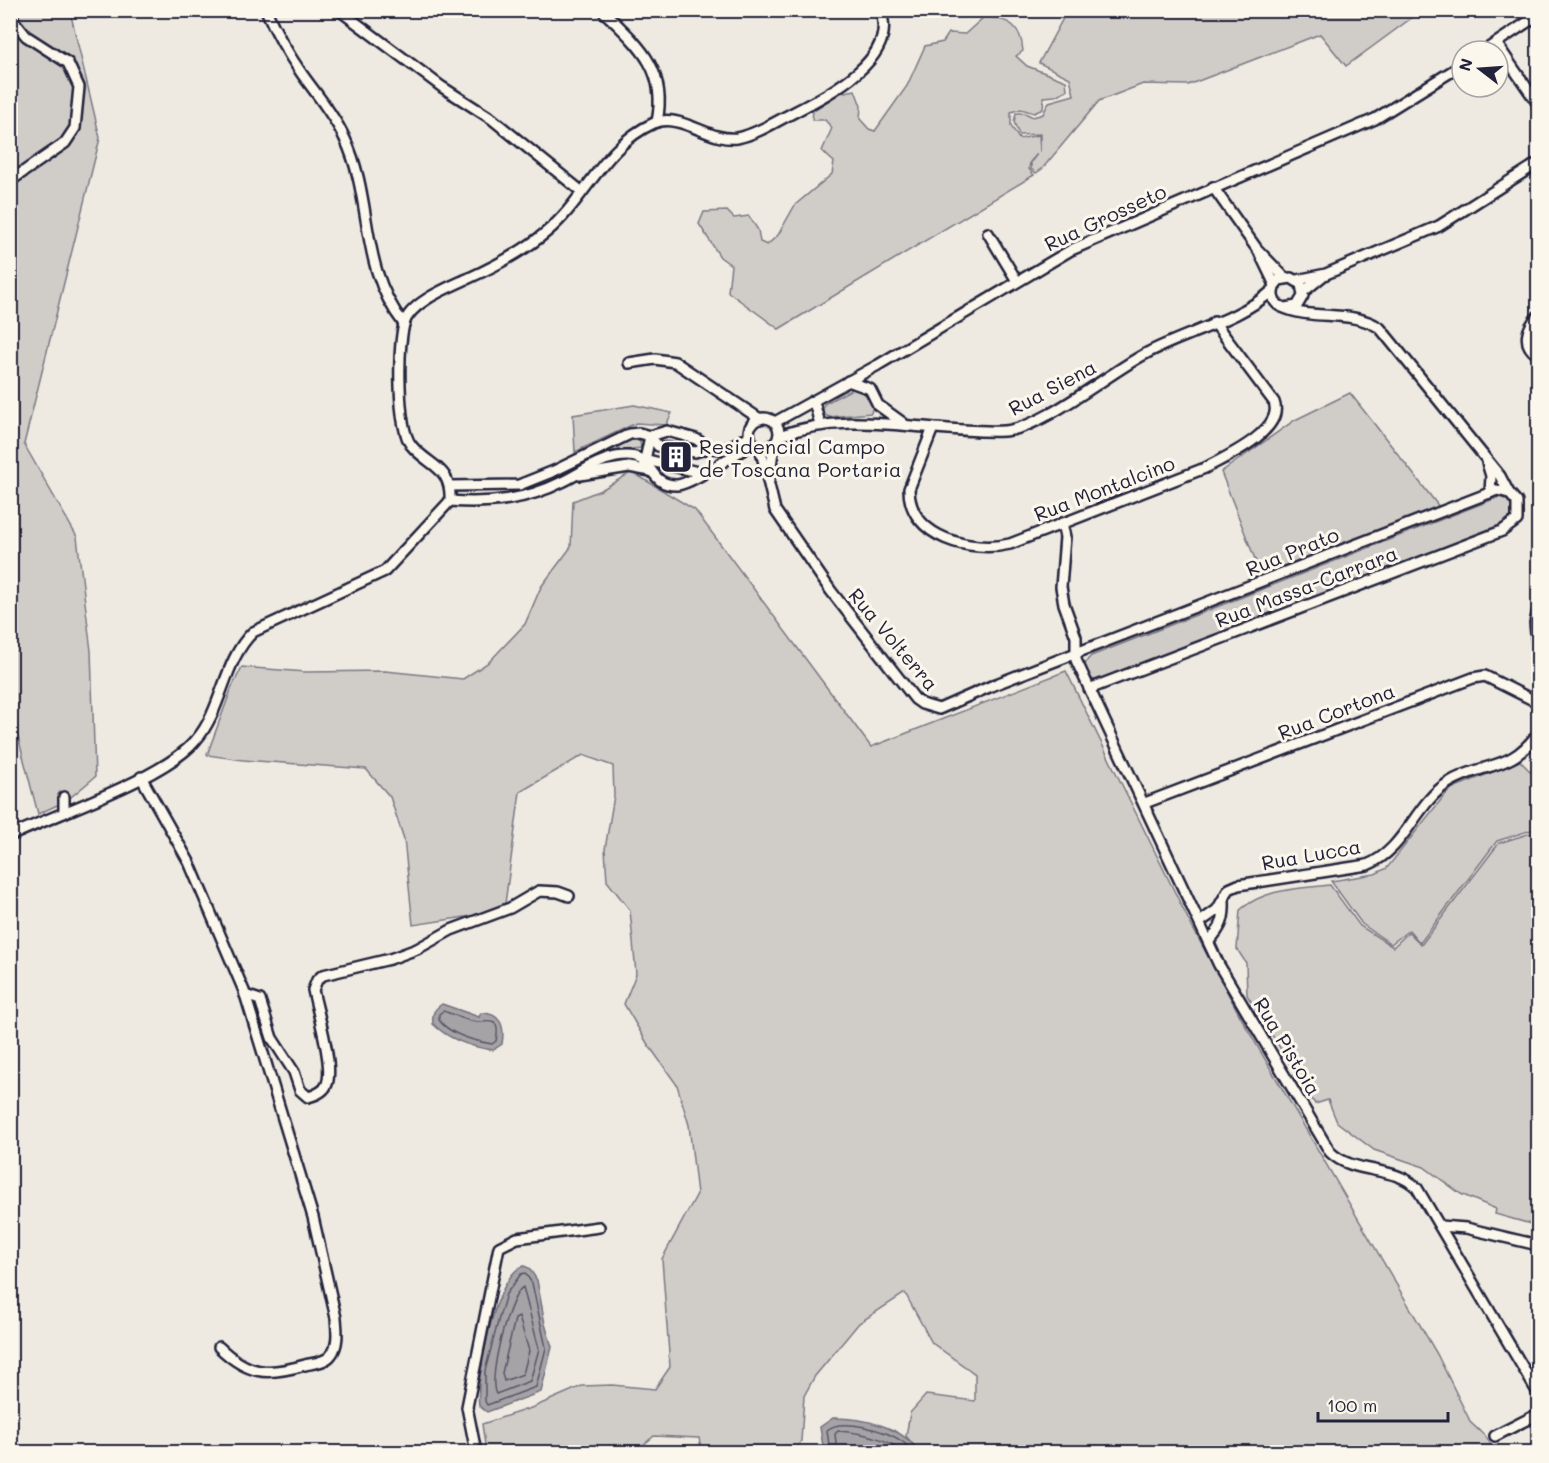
<svg xmlns="http://www.w3.org/2000/svg" width="1549" height="1463" font-family="Mali,sans-serif">
  <style>
    .green { fill: #d0cdc9; stroke: #797882; stroke-width: 1.5 }
    .water { fill: #a6a3a7; stroke: #716f7c; stroke-width: 1.5 }
    .lines { fill: none; stroke-linecap: round; stroke-linejoin: round }
    .shore { stroke: #575666; stroke-width: 1.5 }
    .street-casing { stroke: #22223b; stroke-width: 14 }
    .street { stroke: #fbf7ec; stroke-width: 9 }
    .labels { text-anchor: middle; dominant-baseline: central; stroke-width: 6; stroke-linejoin: round; paint-order: stroke }
    .street-label { font-size: 20px; fill: #22223b; stroke: #fbf7ec }
    .poi-label { font-size: 20px; fill: #22223b; stroke: #fbf7ec; text-anchor: start }
  </style>
  <rect width="100%" height="100%" fill="#eeeae2"/>
  <filter id="ink" filterUnits="userSpaceOnUse"><feTurbulence type="fractalNoise" baseFrequency=".0167" numOctaves="2"/><feDisplacementMap in="SourceGraphic" scale="12" xChannelSelector="R" yChannelSelector="G"/><feConvolveMatrix kernelMatrix="1 2 1 2 8 2 1 2 1" color-interpolation-filters="sRGB"/></filter>
  <g filter="url(#ink)">
    <g class="green">
      <polygon points="10,11 70,11 100,138 24,444 77,537 91,651 95,777 66,801 38,814 10,706"/>
      <path d="M1067 11H1421L1346 66 1320 34 1188 85 1143 84 1099 101 1042 169 1036 173 1031 169V162L1037 154 1030 162 1029 169 1034 175 779 329 728 292 731 265 720 257 699 224 704 212 727 211 734 218 749 216 758 230 760 242 767 245 778 235 795 205 832 174 834 162 822 151 832 128 825 120H812L813 111 839 93 855 90 861 106 860 119 869 129 875 131 907 86 925 46 943 42 949 33 965 34 985 16C1010 20 1021 25 1023 51L1016 56 1027 66 1066 81 1067 90 1055 96 1044 97 1043 109 1034 113 1021 109 1011 112V126L1019 139 1039 135 1040 152V134L1019 135 1014 122 1016 113H1025L1033 117 1043 114 1049 102 1074 95 1070 78 1039 63Z"/>
      <polygon points="854,388 865,393 873,406 871,413 829,417 823,414 824,404"/>
      <polygon points="1350,393 1440,508 1262,577 1221,472 1295,420"/>
      <polygon points="634,405 672,413 666,425 636,423 575,452 573,415"/>
      <polygon points="629,439 640,441 641,448 607,452 559,473"/>
      <polygon points="632,472 695,510 871,747 1066,671 1190,923 1245,1025 1437,1354 1471,1423 1486,1437 1496,1452 992,1452 992,1450 988,1452 919,1452 906,1436 910,1413 926,1395 975,1401 975,1374 932,1343 905,1293 859,1323 815,1376 804,1396 801,1441 794,1452 702,1452 699,1438 654,1436 643,1445 617,1452 486,1452 482,1424 534,1407 582,1386 612,1385 655,1389 670,1367 662,1259 697,1194 689,1125 677,1085 647,1043 624,1004 636,974 630,910 607,881 605,849 614,796 613,766 583,755 520,792 504,911 413,925 404,839 390,797 366,769 243,760 207,755 232,687 242,667 306,672 385,671 463,679 489,662 525,624 541,587 571,547 573,501 601,490"/>
      <path d="M1499 497C1512 500 1519 513 1507 522L1099 681C1084 679 1080 666 1091 656Z"/>
      <polygon points="1520,761 1538,779 1538,828 1497,841 1420,943 1409,930 1391,944 1362,924 1331,881 1375,874 1387,868 1444,796 1453,788"/>
      <path d="M1538 831V1226L1495 1214 1496 1209 1461 1194 1424 1167 1374 1150 1337 1122 1328 1100 1315 1104 1247 995 1246 963 1237 949 1240 910C1266 888 1298 889 1330 885L1360 926 1393 947 1409 932 1421 945 1499 843Z"/>
    </g>
    <g class="water">
      <path d="M442 1004 479 1017 481 1013C501 1013 505 1026 502 1044L493 1050C471 1047 449 1040 433 1024 432 1014 433 1010 442 1004Z"/>
      <path d="M524 1266 529 1268 537 1280 545 1324 552 1347 541 1392 487 1412 479 1406C475 1380 495 1273 524 1266Z"/>
      <path d="M833 1418C863 1418 902 1426 919 1452H824L820 1427Z"/>
    </g>
    <g class="lines">
      <g class="shore">
        <path d="M443 1011C453 1014 461 1018 471 1021 485 1026 502 1011 496 1041L492 1044C474 1041 450 1035 439 1020V1014Z"/>
        <polygon points="525,1273 532,1283 546,1348 536,1387 487,1405 485,1401 485,1371 499,1318 506,1294 521,1274"/>
        <path d="M523 1287 539 1349 530 1381 496 1394C487 1380 509 1295 523 1287Z"/>
        <polygon points="519,1317 529,1351 523,1374 504,1381 502,1373 515,1319"/>
        <path d="M830 1452 827 1430C841 1417 888 1431 903 1442 906 1444 909 1449 912 1452"/>
        <path d="M837 1452 835 1434 838 1431C857 1432 890 1438 902 1452"/>
      </g>
      <g class="street-casing">
        <g id="street">
          <path d="M266 10C276 33 288 54 302 74 317 95 334 115 345 139 374 201 358 265 404 324"/>
          <polyline points="339,10 442,87 492,119 581,191"/>
          <path d="M602 10C637 44 668 68 657 122"/>
          <polyline points="1496,43 1538,104"/>
          <polyline points="1484,51 1538,15"/>
          <polyline points="10,181 65,143 75,128 79,87 68,63 26,36 14,21 11,10"/>
          <polyline points="1213,187 1257,249 1285,278"/>
          <polyline points="988,233 1017,281"/>
          <polyline points="1260,254 1275,285"/>
          <polyline points="1297,280 1326,274 1439,226 1538,163"/>
          <polyline points="1303,292 1324,275"/>
          <path d="M1285 308 1297 306 1303 296 1301 284 1291 278 1279 280C1271 289 1270 302 1282 307 1312 321 1351 309 1380 328L1500 476 1509 493"/>
          <path d="M1538 316C1527 328 1521 344 1538 355"/>
          <polyline points="629,363 655,359 675,362 760,419"/>
          <polyline points="848,381 870,389 878,405 903,423"/>
          <polyline points="814,402 820,424"/>
          <circle cx="764" cy="433" r="15"/>
          <polyline points="775,422 878,365 1071,250 1375,119 1462,65"/>
          <path d="M933 428 909 489C909 538 972 553 1010 544L1205 468C1226 457 1285 430 1274 402L1214 322"/>
          <polyline points="650,436 658,446 663,447 695,452 709,448"/>
          <path d="M779 436C853 408 928 434 1004 431 1042 429 1111 371 1147 353 1187 332 1240 320 1273 290"/>
          <polyline points="760,447 775,510 831,591 915,699 922,704 939,709 996,684 1497,490 1509,493 1517,502 1517,520 1502,531 1089,689"/>
          <polyline points="645,460 650,436"/>
          <polyline points="647,460 702,473"/>
          <polyline points="1487,463 1491,476 1490,493"/>
          <polyline points="580,475 629,467 651,471"/>
          <polyline points="769,481 774,444"/>
          <polyline points="450,486 519,485 554,471 630,434 639,433 650,436 667,431 696,439 709,448 725,449 750,436"/>
          <path d="M450 501C452 466 429 467 411 445 397 426 398 348 404 324 410 302 450 287 469 278 500 264 540 242 563 216 592 184 611 142 654 123 680 112 710 142 737 138 754 135 772 124 787 116 821 98 901 61 880 10"/>
          <path d="M450 501C490 504 526 500 562 482 581 473 595 461 616 457 658 449 644 486 677 485 693 484 736 452 754 444"/>
          <path d="M1062 523 1065 537 1061 587 1064 604 1076 637V660L1219 965 1330 1152C1353 1175 1395 1165 1417 1188L1538 1393"/>
          <polyline points="1538,610 1535,623 1538,657"/>
          <path d="M141 777 189 862 244 991 313 1217 336 1318C337 1330 339 1345 331 1355 326 1362 314 1363 305 1365 267 1376 248 1375 219 1347"/>
          <polyline points="1145,803 1473,678 1485,676 1531,699 1538,700"/>
          <polyline points="64,811 64,797"/>
          <path d="M10 836C58 813 165 778 196 740 223 709 223 661 253 632L385 571 450 501"/>
          <path d="M1200 922 1217 910 1229 889 1238 885 1367 865C1405 850 1415 804 1448 783 1483 761 1510 773 1538 733"/>
          <path d="M1209 941C1222 927 1225 919 1224 899"/>
          <path d="M245 995 260 1000 272 1038 294 1072 300 1090 308 1097C316 1095 324 1092 327 1084 334 1066 317 1010 313 990L317 980 323 975 390 959 417 949 451 930 510 908 539 891 558 892 569 896"/>
          <polyline points="1440,1226 1466,1228 1538,1245"/>
          <polyline points="1495,1436 1538,1414"/>
          <polyline points="476,1452 467,1407 499,1247 517,1238 599,1227"/>
        </g>
      </g>
      <use href="#street" class="street"/>
    </g>
  </g>
  <defs>
    <g id="building-square" transform="scale(1.725)"><rect x="-9" y="-9" width="18" height="18" rx="4" fill="#22223b" stroke="#fbf7ec"/><path d="M-4-6H4V6H1V3H-1V6H-4ZM-2.5-4.3h1.7v1.8h-1.7ZM.8-4.3h1.7v1.8H.8ZM-2.5-1h1.7V.8h-1.7ZM.8-1h1.7V.8H.8Z" fill="#fff"/></g>
  </defs>
  <g fill-rule="evenodd">
    <use href="#building-square" x="676" y="457"/>
  </g>
  <g class="labels">
    <g class="street-label">
      <text transform="translate(1105 217) rotate(-25)">Rua Grosseto</text>
      <text transform="translate(1052 387) rotate(-28)">Rua Siena</text>
      <text transform="translate(1104 488) rotate(-21)">Rua Montalcino</text>
      <text transform="translate(1292 551) rotate(-22)">Rua Prato</text>
      <text transform="translate(1306 586) rotate(-21)">Rua Massa-Carrara</text>
      <text transform="translate(894 639) rotate(50)">Rua Volterra</text>
      <text transform="translate(1336 711) rotate(-21)">Rua Cortona</text>
      <text transform="translate(1311 854) rotate(-10)">Rua Lucca</text>
      <text transform="translate(1288 1046) rotate(59)">Rua Pistoia</text>
    </g>
    <g class="poi-label">
      <text x="699" y="446">Residencial Campo<tspan x="699" dy="23">de Toscana Portaria</tspan></text>
    </g>
  </g>
  <rect width="1549" height="1463" fill="none" stroke="#fbf7ec" stroke-width="36"/>
  <rect x="18" y="18" width="1513" height="1427" fill="none" stroke="#22223b" stroke-width="2" filter="url(#ink)"/>
  <g transform="translate(1480 69) rotate(287)"><circle r="28" fill="#fbf7ec" stroke="#a4a2a5" stroke-width="1.5"/>
  <path d="M0-4.5L10 22L0 15L-10 22Z" fill="#22223b"/>
  <text y="-9" font-size="16" font-weight="bold" text-anchor="middle" fill="#22223b">N</text>
  </g>
  <path d="M1318 1412v9h130v-9" fill="none" stroke="#22223b" stroke-width="3"/>
  <text x="1327" y="1412" font-size="18" fill="#22223b" stroke="#fbf7ec" stroke-width="4.5" paint-order="stroke">100 m</text>
</svg>
